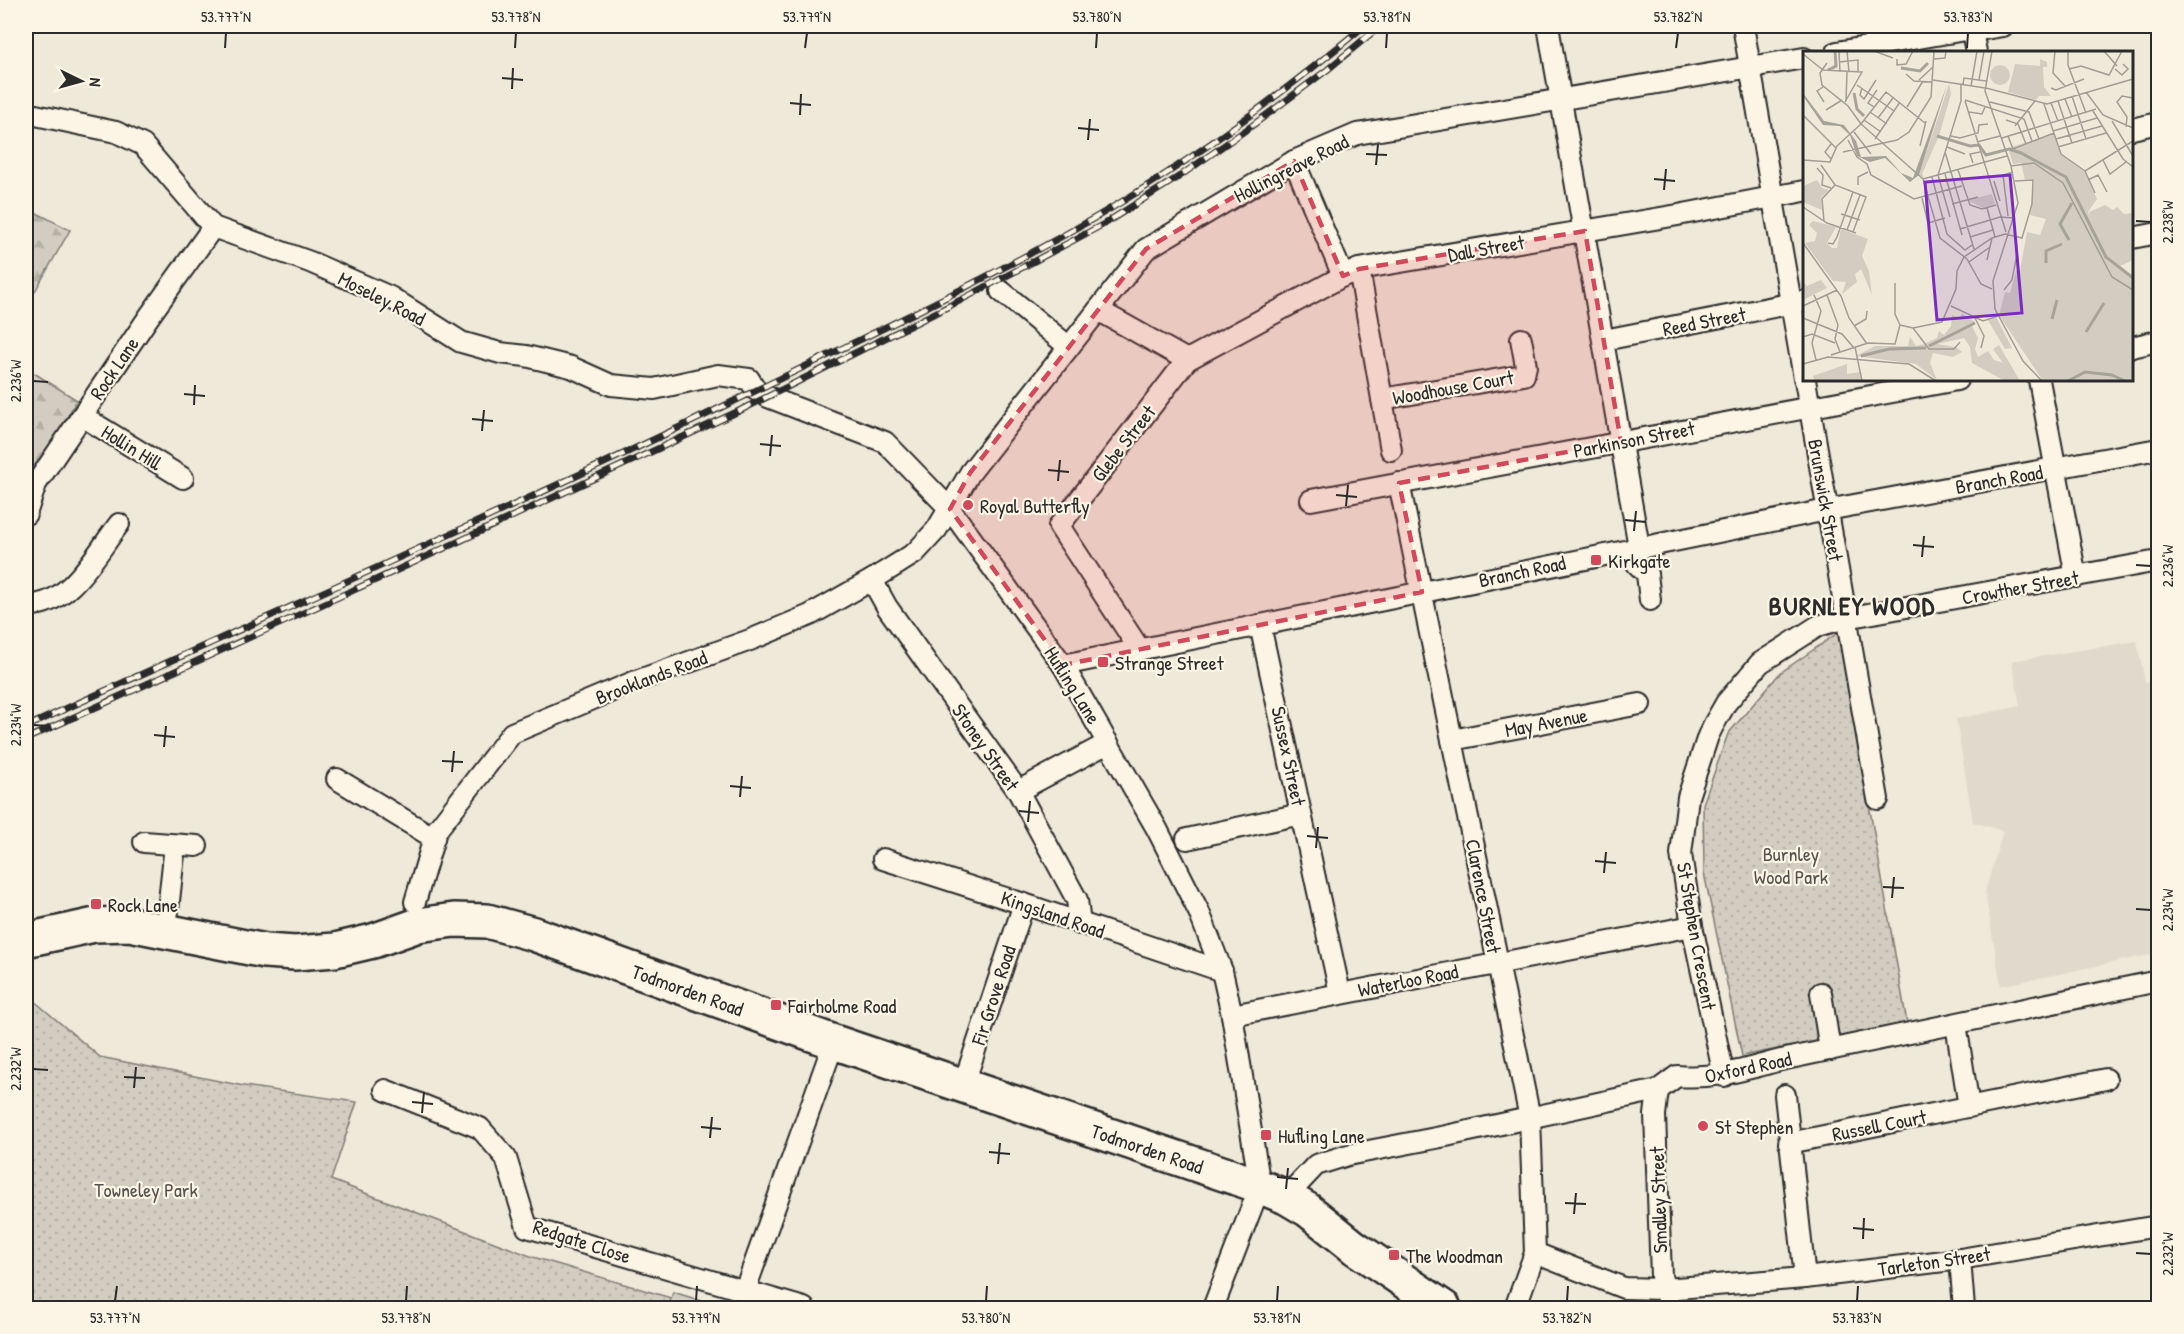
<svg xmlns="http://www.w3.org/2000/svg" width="2184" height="1334" font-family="'Patrick Hand',sans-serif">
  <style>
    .built { fill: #e0dacc }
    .green { fill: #d2cdc0; stroke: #7e7c76; stroke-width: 1.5 }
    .forest { fill: url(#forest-firs); stroke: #7e7c76; stroke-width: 1.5 }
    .park { fill: url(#park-dots); stroke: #7e7c76; stroke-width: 1.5 }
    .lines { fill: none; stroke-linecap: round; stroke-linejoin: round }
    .street-casing { stroke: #2b2b2b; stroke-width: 24 }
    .highway-casing { stroke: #2b2b2b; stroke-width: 38 }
    .street { stroke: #fcf5e5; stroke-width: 20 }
    .highway { stroke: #fcf5e5; stroke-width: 33 }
    .rail-casing { stroke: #2b2b2b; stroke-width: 7 }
    .rail { stroke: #fcf5e5; stroke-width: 4.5; stroke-dasharray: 14; stroke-linecap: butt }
    .marked { fill: #d1495b; fill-opacity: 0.2; stroke: #d1495b; stroke-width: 4.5; stroke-dasharray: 12 8; stroke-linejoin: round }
    .ticks { fill: none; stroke: #2b2b2b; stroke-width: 2 }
    .poi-dot { fill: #d1495b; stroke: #fcf5e5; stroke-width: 2 }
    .labels { text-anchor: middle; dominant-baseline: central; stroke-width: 4.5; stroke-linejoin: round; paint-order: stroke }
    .street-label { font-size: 20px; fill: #2b2b2b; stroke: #fcf5e5 }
    .poi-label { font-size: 20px; fill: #2b2b2b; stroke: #fcf5e5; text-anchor: start }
    .park-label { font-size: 20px; fill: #555450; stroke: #fcf5e5 }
    .district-label { font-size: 26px; font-weight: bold; letter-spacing: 1.5px; fill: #2b2b2b; stroke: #fcf5e5 }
    .inset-river { fill: none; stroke: #a6a399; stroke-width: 3 }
    .inset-road { fill: none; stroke: #a19d94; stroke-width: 1.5 }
    .view { fill: #7b2cbf; fill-opacity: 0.15; stroke: #7b2cbf; stroke-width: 3 }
    .inset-edge { fill: none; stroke: #2b2b2b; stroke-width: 3 }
    .neatline { fill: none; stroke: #2b2b2b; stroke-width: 2 }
    .ticks-label { font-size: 15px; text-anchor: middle; fill: #2b2b2b }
  </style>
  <defs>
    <pattern id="forest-firs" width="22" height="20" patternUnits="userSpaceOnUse" patternTransform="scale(1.5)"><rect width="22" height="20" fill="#d2cdc0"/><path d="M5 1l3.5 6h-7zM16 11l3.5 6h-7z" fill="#b4b0a5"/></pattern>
    <pattern id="park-dots" width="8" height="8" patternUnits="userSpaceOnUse" patternTransform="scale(1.5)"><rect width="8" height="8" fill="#d2cdc0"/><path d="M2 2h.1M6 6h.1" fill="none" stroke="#b4b0a5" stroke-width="1.8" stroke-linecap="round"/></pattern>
  </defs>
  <rect width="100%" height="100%" fill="#efe9da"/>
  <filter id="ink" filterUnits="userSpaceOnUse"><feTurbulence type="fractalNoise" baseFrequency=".0167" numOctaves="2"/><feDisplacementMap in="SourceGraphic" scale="12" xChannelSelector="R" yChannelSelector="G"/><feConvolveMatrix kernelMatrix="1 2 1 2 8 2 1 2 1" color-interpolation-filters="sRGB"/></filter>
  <g filter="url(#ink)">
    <polygon class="built" points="2137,641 2145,683 2158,681 2158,953 2001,986 1985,892 2003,831 1973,822 1956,719 2020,706 2012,661"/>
    <polygon class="green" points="673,1292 725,1308 668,1308"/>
    <g class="forest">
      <polygon points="26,214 39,214 70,230 26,307"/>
      <polygon points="26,368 77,400 33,476 26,494"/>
    </g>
    <g class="park">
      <polygon points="1839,632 1907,1023 1742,1056 1704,873 1703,804 1728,734 1780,673"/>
      <polygon points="26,994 100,1057 244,1086 357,1102 331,1180 533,1257 671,1298 668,1308 26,1308"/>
    </g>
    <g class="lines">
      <g class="street-casing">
        <g id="street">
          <polyline points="1548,26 1639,547"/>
          <polyline points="1743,26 1804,378"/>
          <polyline points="1971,26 1976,52"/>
          <polyline points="1837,52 1971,29 1973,31 2003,26"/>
          <polyline points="26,113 116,132 143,145 213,227 310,262 390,297 461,342 500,353 526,356 571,367 611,385 654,389 718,375 749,379 756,390 768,397 885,442 950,509 1063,665 1157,829 1199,912 1222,971 1232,1015 1260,1186 1213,1308"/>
          <polyline points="2132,129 2158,123"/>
          <polyline points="1294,161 1343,276"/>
          <polyline points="2132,238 2158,233"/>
          <polyline points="1359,269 1391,450"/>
          <polyline points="1001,291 1069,347"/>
          <polyline points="1098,310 1187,360"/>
          <polyline points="1604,340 1804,301"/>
          <polyline points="2132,347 2158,341"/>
          <polyline points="1805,380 1878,799"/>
          <polyline points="2039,380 2076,577"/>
          <polyline points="1382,399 1524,375 1526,366 1521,339"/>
          <polyline points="82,416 183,478"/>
          <polyline points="1399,483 1530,1118 1535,1253 1515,1308"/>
          <polyline points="1311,500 1957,380"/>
          <polyline points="26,514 36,484 148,318 213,227"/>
          <polyline points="1633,548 1637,564 1647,574 1650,600"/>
          <polyline points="872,580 887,607 1018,791 1077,900 1080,924"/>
          <path d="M26 605C68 608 96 554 119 524"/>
          <polyline points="1260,625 1340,993"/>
          <polyline points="1140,650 1059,526 1187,360 1343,276 1359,269 1678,215 1804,191"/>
          <polyline points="1063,665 1827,510 2158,449"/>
          <polyline points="1452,740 1640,704"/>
          <polyline points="337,779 434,838"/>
          <polyline points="1018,791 1108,743"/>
          <polyline points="1187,839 1301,814"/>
          <polyline points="144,842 197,846"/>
          <polyline points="883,859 1024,904 1222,971"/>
          <polyline points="415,902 436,831 512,733 631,683 750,640 810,615 872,580 915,553 937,529 970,473 1146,249 1294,161 1357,134 1804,58"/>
          <polyline points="166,929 175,845"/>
          <polyline points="1821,993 1830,1050"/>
          <polyline points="1232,1015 1692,926"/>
          <polyline points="1956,1024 1969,1107"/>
          <polyline points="1724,1076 1692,926 1681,854 1688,797 1708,736 1714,724 1726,703 1760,663 1818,626 1846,618 2158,561"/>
          <polyline points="963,1086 1024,904"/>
          <polyline points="385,1090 480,1128 506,1158 527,1227 804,1308"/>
          <polyline points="1658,1090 1655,1115 1661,1276 1670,1308"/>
          <polyline points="1785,1095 1805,1278"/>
          <polyline points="1789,1143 2106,1079"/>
          <path d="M1286 1197 1316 1165 1348 1155 1446 1136 1658 1090 1677 1076C1717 1079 1743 1070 1781 1060L2158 981"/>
          <polyline points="1535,1253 1624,1288 1664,1289 1805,1278 1960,1259 2158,1226"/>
          <polyline points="1960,1259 1964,1308"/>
          <polyline points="745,1290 834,1042"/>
        </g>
      </g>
      <g class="highway-casing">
        <g id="highway">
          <path id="s1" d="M26 940 95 925 130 924 265 951 295 953 335 950 373 941 418 925 454 920 487 921 534 934 834 1042 1251 1183 1286 1197 1308 1210 1354 1247 1444 1308"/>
        </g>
      </g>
      <use href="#street" class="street"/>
      <use href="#highway" class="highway"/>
      <g class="rail-casing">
        <g id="rail">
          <path d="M26 727C270 615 517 507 759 389 873 333 988 279 1098 216 1192 161 1281 95 1364 26"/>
          <polyline points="26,739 380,578 739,411 961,300 1104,224 1180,176 1253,125 1327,70 1380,26"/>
        </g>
      </g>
      <use href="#rail" class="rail"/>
    </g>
  </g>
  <path class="marked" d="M1294 161 1343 276 1359 269 1585 231 1621 442 1399 483 1422 592 1063 665 950 509 970 473 1146 249Z"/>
  <path class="ticks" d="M225 48 226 33M515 48 516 33M805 48 807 33M1096 48 1097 33M1386 48 1387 33M1676 48 1678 33M1967 48 1968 33M502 78 523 80M512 89 513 68M790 103 811 105M800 115 801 94M1078 128 1099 130M1088 140 1090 119M1366 154 1387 155M1376 165 1378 144M1654 179 1675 181M1664 190 1666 169M2136 221 2151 222M33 381 48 382M184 394 205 396M194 405 195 385M472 419 493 421M482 431 484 410M760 444 781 446M770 456 772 435M1048 470 1069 472M1058 481 1060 460M1336 495 1357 497M1346 506 1348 485M1625 520 1646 522M1634 531 1636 511M1913 545 1934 547M1922 557 1924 536M2136 565 2151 566M33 725 48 726M154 735 175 737M164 747 166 726M442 761 463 762M452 772 454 751M730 786 751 788M740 797 742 776M1019 811 1039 813M1028 822 1030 801M1307 836 1328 838M1316 848 1318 827M1595 861 1616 863M1604 873 1606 852M1883 887 1904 888M1892 898 1894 877M2136 909 2151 910M33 1069 48 1070M124 1077 145 1078M134 1088 136 1067M412 1102 433 1104M422 1113 424 1092M701 1127 721 1129M710 1138 712 1117M989 1152 1010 1154M998 1164 1000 1143M1277 1177 1298 1179M1286 1189 1288 1168M1565 1203 1586 1204M1574 1214 1576 1193M1853 1228 1874 1230M1863 1239 1864 1218M2136 1253 2151 1254M115 1301 117 1286M406 1301 407 1286M696 1301 697 1286M986 1301 987 1286M1277 1301 1278 1286M1567 1301 1568 1286M1857 1301 1858 1286"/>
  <g class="poi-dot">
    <circle cx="968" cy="505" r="6"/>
    <rect x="1590" y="554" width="12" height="12" rx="3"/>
    <rect x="1097" y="656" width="12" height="12" rx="3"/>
    <rect x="90" y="898" width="12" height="12" rx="3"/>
    <rect x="770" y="999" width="12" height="12" rx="3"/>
    <circle cx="1703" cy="1126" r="6"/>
    <rect x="1260" y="1129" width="12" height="12" rx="3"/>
    <rect x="1388" y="1249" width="12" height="12" rx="3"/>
  </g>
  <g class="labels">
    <g class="street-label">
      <text transform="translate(1291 168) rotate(-27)">Hollingreave Road</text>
      <text transform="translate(1486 248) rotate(-10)">Dall Street</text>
      <text transform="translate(382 298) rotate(27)">Moseley Road</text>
      <text transform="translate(1704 321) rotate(-11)">Reed Street</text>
      <text transform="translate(114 368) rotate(-56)">Rock Lane</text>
      <text transform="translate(1453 387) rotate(-10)">Woodhouse Court</text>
      <text transform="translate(1634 439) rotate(-11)">Parkinson Street</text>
      <text transform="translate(1123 443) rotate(-52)">Glebe Street</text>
      <text transform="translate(132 447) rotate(32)">Hollin Hill</text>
      <text transform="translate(1999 479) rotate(-10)">Branch Road</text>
      <text transform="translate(1826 500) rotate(80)">Brunswick Street</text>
      <text transform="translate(1522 571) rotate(-12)">Branch Road</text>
      <text transform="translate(2020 587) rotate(-10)">Crowther Street</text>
      <text transform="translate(651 677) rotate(-21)">Brooklands Road</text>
      <text transform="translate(1073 685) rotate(58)">Hufling Lane</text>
      <text transform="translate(1546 722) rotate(-11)">May Avenue</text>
      <text transform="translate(986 747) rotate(55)">Stoney Street</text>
      <text transform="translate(1289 756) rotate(78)">Sussex Street</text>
      <text transform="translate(1484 896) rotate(79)">Clarence Street</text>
      <text transform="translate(1053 914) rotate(19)">Kingsland Road</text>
      <text transform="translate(1697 936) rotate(80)">St Stephen Crescent</text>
      <text transform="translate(1408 980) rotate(-11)">Waterloo Road</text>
      <text stroke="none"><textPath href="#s1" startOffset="682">Todmorden Road</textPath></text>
      <text transform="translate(993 995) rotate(-72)">Fir Grove Road</text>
      <text transform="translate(1748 1067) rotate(-12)">Oxford Road</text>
      <text transform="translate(1879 1125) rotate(-11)">Russell Court</text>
      <text stroke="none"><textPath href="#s1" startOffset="1168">Todmorden Road</textPath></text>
      <text transform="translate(1658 1200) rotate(-92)">Smalley Street</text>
      <text transform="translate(582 1241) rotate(18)">Redgate Close</text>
      <text transform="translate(1934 1261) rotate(-8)">Tarleton Street</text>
    </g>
    <g class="poi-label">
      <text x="980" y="505">Royal Butterfly</text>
      <text x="1608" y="560">Kirkgate</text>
      <text x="1115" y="662">Strange Street</text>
      <text x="108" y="904">Rock Lane</text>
      <text x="788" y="1005">Fairholme Road</text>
      <text x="1715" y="1126">St Stephen</text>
      <text x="1278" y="1135">Hufling Lane</text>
      <text x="1406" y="1255">The Woodman</text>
    </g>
    <g class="park-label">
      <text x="1791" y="853">Burnley<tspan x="1791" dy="23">Wood Park</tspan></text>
      <text x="146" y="1189">Towneley Park</text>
    </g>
    <g class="district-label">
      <text x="1852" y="605">BURNLEY WOOD</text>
    </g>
  </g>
  <g transform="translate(1803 51)">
    <rect width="330" height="330" fill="#efe9da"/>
    <path d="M237 8 244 11V16H240L241 36 248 45H236L233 49 205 41 212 13 237 15ZM187 24a10 10 0 1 1 20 0a10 10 0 1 1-20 0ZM14 129 19 137 26 139 18 147 19 159 0 151V135ZM302 154 310 159 314 156 321 163 330 162V209L317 215 305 205 287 172 286 161ZM18 229 24 237 0 249V230L4 235ZM44 313V323L57 321 58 330H11L10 325Z" fill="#d2cdc0"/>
    <path d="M146 33 148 43 136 85 119 123 121 127 116 124ZM159 262 172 271 168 273 175 287 172 298 175 306 185 300 191 309 200 312 190 298 196 294 217 330H202L169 312 167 296 161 287 134 293 153 296 159 301 150 306 130 302 127 312 134 329 113 313 53 305 72 295H105L107 286 113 295 121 293 134 287 136 280 141 284 148 275 149 264 157 267ZM193 266 209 297 202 298 185 269Z" fill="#d2cdc0"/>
    <path d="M251 83 257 103 282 121 294 148 285 161 305 205 330 225V330H240L196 264 202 241 207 242 213 220H217L224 181 237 184 243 168 227 164 231 128 222 129 218 112 210 113 205 97ZM189 143 192 153 180 157 164 149ZM10 170 33 176 24 192 29 197H34L38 178 65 188 59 205 66 220 69 244 58 218 52 223 54 231 39 243 43 231 30 230 2 192 12 190 14 182 6 174Z" fill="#d2cdc0"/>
    <path d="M144 34 116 124 107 131 82 107 67 111 54 105 47 84 37 75 20 74 0 45V42L21 70 41 74 53 90 58 106 83 105 98 122 110 127Z" fill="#a6a399"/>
    <path class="inset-river" d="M98 17 117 20 125 12M25 19 33 15 32 0M51 42 54 58 61 65M134 85 167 95 176 94 183 104 206 98 218 102 263 126 303 206 330 227M266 189 257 173 269 152M243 212V200L259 193M249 268 254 249M283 281 301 252M126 295 172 272M58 305 86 298 123 297M265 330 282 321 309 324 322 330"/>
    <path class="inset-road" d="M44 0 46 21M71 0 90 7M189 0 182 40 208 115 215 152 190 230 192 258 220 310 239 330M252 0 250 22 262 35M265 0V14L283 62M301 0 314 15M0 3 20 19M94 8V14L103 13 110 0M131 8 142 7 143 0M36 11 55 9V21M266 18 278 15 306 24 319 0M312 18 319 24 325 18 320 13M20 19 59 21 42 51M37 21 36 1 39 0M103 23 111 30 129 31M116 29 130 16M130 29 182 37M176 29 181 0M160 33 161 27 183 30M54 34 91 60M168 35 174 0M20 36 14 40 21 51M59 37 57 44 61 48 73 29M183 37 244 53 330 28M248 37 253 39 281 28M283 41 300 64 330 77M269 45 283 88M262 48 269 66M162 49 221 68 229 90M43 50 44 21M162 50 203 181M255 50 269 92M187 51 226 61 236 88M248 52 255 70M241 53 258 103 282 120M71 56 65 52 74 39M104 56 120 30M23 59 39 49M290 60 320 108 330 116M67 61 84 73M166 61 179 63 182 56M0 64 33 97M75 67 90 47M61 69 78 81M203 69 215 73 223 93M309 70 330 105M212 75 232 50M323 76 324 66 314 51 319 45 330 47M250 80 294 67M51 81 68 103M148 85 157 87 175 82 176 74 185 73M205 85 210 98 251 82M199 87 293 58M72 88 97 51M253 88 299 75M45 89 54 106 64 113 68 124 111 148 159 135M174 91 197 85M117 95 123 70M144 96 162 103M255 96 303 82M40 101 94 89 106 81 128 46 131 0M142 101 171 198M28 108 22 101 28 93M0 109 27 111 34 95 58 73 45 55 19 34 17 22 24 12M300 109 307 123 323 111M170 112 167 103 177 101M18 114 32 134 63 146 50 181M208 115 231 112 260 132 309 226 330 239M14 117 20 124 19 134 28 137M155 119 167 154 179 158 193 154M282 120 330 90M282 120 292 142M142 123 159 184M129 126 144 183 162 199 169 194M120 128 58 73 83 41 122 72M120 128 137 187 164 208 178 233 189 238M120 128 204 105M285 129 295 124 304 141M191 130 197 150M55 134V126L65 121M119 147 125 172 142 167M149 153 175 146M0 156 24 172 53 182M184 157 192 186M38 163 57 169M205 165 200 124 210 121M147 166 135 124 158 50V34M21 170 19 148 32 134M157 178 197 166 211 167M44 179 57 144M167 186 190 179M0 192 38 245 46 267 64 293M25 192 30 193 34 186 50 141M184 209 189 187M166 211 187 196M92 232V263L97 274M201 239 209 229 214 203M11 244 18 260 9 292 13 309M24 244 35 274 32 288 37 301M0 255 34 239M148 255 180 270 195 265M171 265 181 285 178 297M0 267 39 283 51 297M97 274 110 277 139 271 153 238 154 220 161 206 189 187 202 183 219 187 229 153 230 129 212 130M51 275 63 268 64 260M110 277 126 298H151L157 291M0 286 9 283 32 292M52 296 59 330M28 304 65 292 92 293 97 274M0 313 25 306 106 313 133 330"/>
    <path class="view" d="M207 124 219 262 134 269 122 131Z"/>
    <rect width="330" height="330" class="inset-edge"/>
  </g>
  <rect width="2184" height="1334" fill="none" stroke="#fcf5e5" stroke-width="66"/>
  <g transform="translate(81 81) rotate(95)" stroke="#fcf5e5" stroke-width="4.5" paint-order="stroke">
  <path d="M0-4.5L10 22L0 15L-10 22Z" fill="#2b2b2b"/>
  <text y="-9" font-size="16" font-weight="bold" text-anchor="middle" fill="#2b2b2b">N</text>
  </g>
  <rect x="33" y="33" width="2118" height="1268" class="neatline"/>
  <g class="ticks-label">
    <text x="226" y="22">53.777°N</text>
    <text x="516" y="22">53.778°N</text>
    <text x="807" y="22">53.779°N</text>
    <text x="1097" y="22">53.780°N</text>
    <text x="1387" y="22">53.781°N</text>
    <text x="1678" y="22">53.782°N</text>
    <text x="1968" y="22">53.783°N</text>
    <text transform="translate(2168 222) rotate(-90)" y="5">2.238°W</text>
    <text transform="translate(16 381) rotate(-90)" y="5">2.236°W</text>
    <text transform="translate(2168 566) rotate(-90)" y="5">2.236°W</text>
    <text transform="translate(16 725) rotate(-90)" y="5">2.234°W</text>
    <text transform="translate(2168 910) rotate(-90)" y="5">2.234°W</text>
    <text transform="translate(16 1069) rotate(-90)" y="5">2.232°W</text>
    <text transform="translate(2168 1254) rotate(-90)" y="5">2.232°W</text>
    <text x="115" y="1323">53.777°N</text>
    <text x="406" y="1323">53.778°N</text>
    <text x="696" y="1323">53.779°N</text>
    <text x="986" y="1323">53.780°N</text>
    <text x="1277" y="1323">53.781°N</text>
    <text x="1567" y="1323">53.782°N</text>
    <text x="1857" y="1323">53.783°N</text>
  </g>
</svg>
